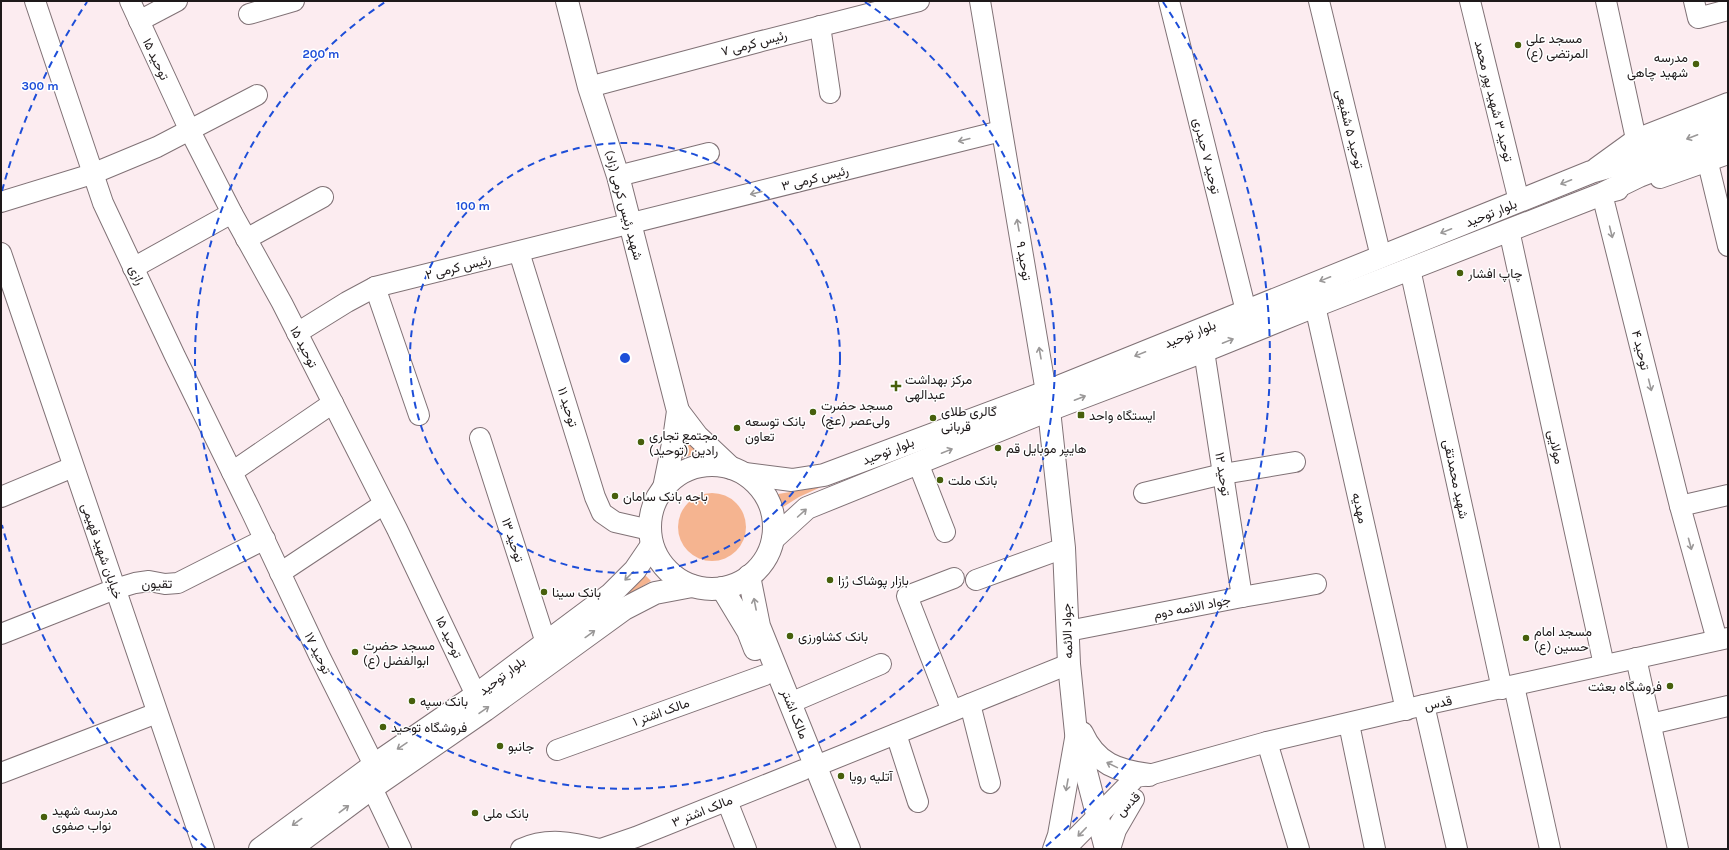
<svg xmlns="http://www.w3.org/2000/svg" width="1729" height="850" font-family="Karla,Vazirmatn,sans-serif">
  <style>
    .green { fill: #f5b490 }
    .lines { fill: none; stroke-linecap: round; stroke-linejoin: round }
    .minor-casing { stroke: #807276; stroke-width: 22 }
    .major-casing { stroke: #807276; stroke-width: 24 }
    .minor { stroke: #fff; stroke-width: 20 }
    .major { stroke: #fff; stroke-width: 22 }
    .oneway { stroke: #9a9898 }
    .ring { fill: none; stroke: #1d4ed8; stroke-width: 2; stroke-dasharray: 7 5 }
    .poi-dot { fill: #475f0c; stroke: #fff; stroke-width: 1.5 }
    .labels { text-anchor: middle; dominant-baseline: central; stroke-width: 3; stroke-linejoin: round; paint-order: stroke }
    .poi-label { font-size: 13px; fill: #1e191a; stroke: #fff; text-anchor: start }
    .street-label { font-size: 13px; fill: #1e191a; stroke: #fff }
    .centre { fill: #1d4ed8; stroke: #fff; stroke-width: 2 }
    .ring-label { font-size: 12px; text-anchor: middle; font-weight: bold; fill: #1d4ed8; stroke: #fff; stroke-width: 3; stroke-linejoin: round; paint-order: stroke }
  </style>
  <rect width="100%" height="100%" fill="#fcecf0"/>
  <g class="green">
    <polygon points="684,430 700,452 682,458"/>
    <polygon points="821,487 799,497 783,507 778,494"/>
    <circle cx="712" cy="527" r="34"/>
    <polygon points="644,574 651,581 618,601"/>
  </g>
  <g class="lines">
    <g class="minor-casing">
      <g id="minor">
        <polyline points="35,1 103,203 175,356 252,513 319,655 374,765"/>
        <polyline points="130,1 189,129 232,213 282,303 397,529 476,695"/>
        <polyline points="980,1 1046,392"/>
        <polyline points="1169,1 1246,311"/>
        <polyline points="1319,1 1381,257"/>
        <polyline points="1470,1 1519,201"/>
        <polyline points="1606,1 1636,139"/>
        <polyline points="1694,1 1698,18 1728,10"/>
        <polyline points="249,14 294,1"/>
        <polyline points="139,21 177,1"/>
        <polyline points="820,26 830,93"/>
        <polyline points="589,87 758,42 919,1"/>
        <polyline points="1708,163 1728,246"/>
        <polyline points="1596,168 1636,139 1728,103"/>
        <polyline points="618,176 709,153"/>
        <polyline points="1660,178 1728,154"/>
        <polyline points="1618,190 1602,194 1680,506 1717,640"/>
        <polyline points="1,202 92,174 157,147 257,95"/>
        <polyline points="1509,230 1604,665"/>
        <polyline points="246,239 323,197"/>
        <polyline points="519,252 595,497 602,513 615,522 650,530"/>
        <polyline points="1,253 204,849"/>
        <polyline points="133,268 232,213"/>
        <polyline points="1410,269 1502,689"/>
        <polyline points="375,287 419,415"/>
        <polyline points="1315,306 1406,710"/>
        <polyline points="297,333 347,302 375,287 1001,131"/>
        <polyline points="1204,351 1242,597"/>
        <polyline points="480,438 546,643"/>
        <polyline points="918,463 945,532"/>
        <polyline points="232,472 333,403"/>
        <polyline points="1144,493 1223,474 1295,462"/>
        <polyline points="1,497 73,467"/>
        <polyline points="1680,506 1728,495"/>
        <polyline points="280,573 384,504"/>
        <polyline points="976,580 1064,548"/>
        <polyline points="1068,631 1242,597 1316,584"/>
        <polyline points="1,634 115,589 135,583 149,581 165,584 178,583 265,539"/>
        <polyline points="1636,658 1678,849"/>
        <polyline points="1514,686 1550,849"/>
        <polyline points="790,703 881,664"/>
        <polyline points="970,704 990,783"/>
        <polyline points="1424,705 1457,849"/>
        <polyline points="952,711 907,596 954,578"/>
        <polyline points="1349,724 1375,849"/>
        <polyline points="1651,724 1728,706"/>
        <polyline points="896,734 918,802"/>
        <polyline points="1267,742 1299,849"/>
        <polyline points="557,750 765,675"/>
        <polyline points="816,766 1069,664"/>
        <polyline points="1,773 157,713"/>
        <polyline points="372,788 401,849"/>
        <polyline points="727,801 746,849"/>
        <path d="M521 849C547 837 572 842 599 849"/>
        <polyline points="601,849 636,837 803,770"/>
        <polyline points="1053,849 1058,835 1076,733"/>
        <polyline points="1065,849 1136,777 1149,775 1267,742 1424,705 1728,638"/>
        <polyline points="1110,849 1116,830 1134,799"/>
      </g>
    </g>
    <g class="major-casing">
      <g id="major">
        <polyline points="567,1 589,87 618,176 678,411 674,439 664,488"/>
        <polyline points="1049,410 1064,548 1069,664 1076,733 1106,849"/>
        <polyline points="678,411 697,436 731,468"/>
        <circle cx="712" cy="527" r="62"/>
        <polyline points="745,474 792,480 824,475 1046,392 1591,172 1630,161 1728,124"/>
        <polyline points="773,539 807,508 1049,410 1204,351 1315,306 1602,194 1639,176 1728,141"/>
        <polyline points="749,576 759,626 849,849"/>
        <polyline points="722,588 748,631 755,649"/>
        <path d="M1082 733C1096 764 1118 771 1149 775"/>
        <polyline points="260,849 374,765 476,695 611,594 635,570 652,545"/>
        <polyline points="290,849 372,788 485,710 624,609 655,593 692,586"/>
      </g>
    </g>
    <use href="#minor" class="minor"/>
    <use href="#major" class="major"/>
  </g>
  <defs><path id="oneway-shaft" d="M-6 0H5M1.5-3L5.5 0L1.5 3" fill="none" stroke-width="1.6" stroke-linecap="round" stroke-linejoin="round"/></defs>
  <g class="oneway">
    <use href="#oneway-shaft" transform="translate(1692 137) rotate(159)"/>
    <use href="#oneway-shaft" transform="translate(964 140) rotate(166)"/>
    <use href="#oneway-shaft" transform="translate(1566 182) rotate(158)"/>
    <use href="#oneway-shaft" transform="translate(756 193) rotate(166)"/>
    <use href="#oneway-shaft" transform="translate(1018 225) rotate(-100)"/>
    <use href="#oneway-shaft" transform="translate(1446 231) rotate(158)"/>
    <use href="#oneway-shaft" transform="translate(1611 232) rotate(76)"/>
    <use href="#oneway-shaft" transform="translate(1325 279) rotate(158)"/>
    <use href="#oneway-shaft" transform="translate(1228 341) rotate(-22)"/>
    <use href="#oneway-shaft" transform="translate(1040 353) rotate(-100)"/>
    <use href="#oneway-shaft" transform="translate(1140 354) rotate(158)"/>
    <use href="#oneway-shaft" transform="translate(1650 385) rotate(76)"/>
    <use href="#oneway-shaft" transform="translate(1080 398) rotate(-21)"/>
    <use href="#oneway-shaft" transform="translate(947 451) rotate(-22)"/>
    <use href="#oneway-shaft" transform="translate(802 513) rotate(-42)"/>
    <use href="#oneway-shaft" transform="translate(1690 544) rotate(75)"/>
    <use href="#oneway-shaft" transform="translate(629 576) rotate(135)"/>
    <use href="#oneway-shaft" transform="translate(755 604) rotate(-101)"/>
    <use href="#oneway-shaft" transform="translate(590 634) rotate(-36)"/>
    <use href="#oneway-shaft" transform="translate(484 710) rotate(-35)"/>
    <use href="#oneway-shaft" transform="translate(402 746) rotate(146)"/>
    <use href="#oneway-shaft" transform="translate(1112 765) rotate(-154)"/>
    <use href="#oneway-shaft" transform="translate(1067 785) rotate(100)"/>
    <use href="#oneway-shaft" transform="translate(344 809) rotate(-37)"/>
    <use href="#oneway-shaft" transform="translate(297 822) rotate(144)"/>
    <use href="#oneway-shaft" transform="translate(1082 832) rotate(134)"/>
  </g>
  <g class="ring">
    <circle cx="625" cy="358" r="215"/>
    <path d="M865 2A430 430 0 1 1 385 2"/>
    <path d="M206 848A645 645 0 0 1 2 525M2 191A645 645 0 0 1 87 2M1163 2A645 645 0 0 1 1044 848"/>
  </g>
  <g class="poi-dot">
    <circle cx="1518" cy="45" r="4"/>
    <circle cx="1696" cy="64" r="4"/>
    <circle cx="1460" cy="273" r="4"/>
    <path d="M894 380h4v4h4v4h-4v4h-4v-4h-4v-4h4z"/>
    <circle cx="813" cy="412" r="4"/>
    <rect x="1077" y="411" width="8" height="8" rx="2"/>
    <circle cx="933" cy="418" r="4"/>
    <circle cx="737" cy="428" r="4"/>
    <circle cx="641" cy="442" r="4"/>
    <circle cx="998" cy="448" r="4"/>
    <circle cx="940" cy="480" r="4"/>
    <circle cx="615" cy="496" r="4"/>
    <circle cx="830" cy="580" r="4"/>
    <circle cx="544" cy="592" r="4"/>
    <circle cx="790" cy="636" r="4"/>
    <circle cx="1526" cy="638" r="4"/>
    <circle cx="355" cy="652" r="4"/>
    <circle cx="1670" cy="686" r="4"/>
    <circle cx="412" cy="701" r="4"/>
    <circle cx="383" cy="727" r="4"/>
    <circle cx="500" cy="746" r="4"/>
    <circle cx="841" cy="776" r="4"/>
    <circle cx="475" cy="813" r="4"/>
    <circle cx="44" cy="817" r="4"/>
  </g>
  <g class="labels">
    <g class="poi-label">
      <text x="1526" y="38">مسجد علی<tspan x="1526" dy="15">المرتضی (ع)</tspan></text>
      <text x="1688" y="57" text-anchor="end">مدرسه<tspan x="1688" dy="15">شهید چاهی</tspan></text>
      <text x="1468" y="273">چاپ افشار</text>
      <text x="905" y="379">مرکز بهداشت<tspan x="905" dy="15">عبدالهی</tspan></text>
      <text x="821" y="405">مسجد حضرت<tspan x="821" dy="15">ولی‌عصر (عج)</tspan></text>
      <text x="941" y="411">گالری طلای<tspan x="941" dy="15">قربانی</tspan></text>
      <text x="1089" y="415">ایستگاه واحد</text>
      <text x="745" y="421">بانک توسعه<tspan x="745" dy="15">تعاون</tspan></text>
      <text x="649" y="435">مجتمع تجاری<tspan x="649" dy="15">رادین (توحید)</tspan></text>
      <text x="1006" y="448">هایپر موبایل قم</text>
      <text x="948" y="480">بانک ملت</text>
      <text x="623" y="496">باجه بانک سامان</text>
      <text x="838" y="580">بازار پوشاک رُزا</text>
      <text x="552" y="592">بانک سینا</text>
      <text x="1534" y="631">مسجد امام<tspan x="1534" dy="15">حسین (ع)</tspan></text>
      <text x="798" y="636">بانک کشاورزی</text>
      <text x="363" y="645">مسجد حضرت<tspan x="363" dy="15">ابوالفضل (ع)</tspan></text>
      <text x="1662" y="686" text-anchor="end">فروشگاه بعثت</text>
      <text x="420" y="701">بانک سپه</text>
      <text x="391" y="727">فروشگاه توحید</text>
      <text x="508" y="746">جانبو</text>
      <text x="849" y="776">آتلیه رویا</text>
      <text x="52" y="810">مدرسه شهید<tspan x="52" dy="15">نواب صفوی</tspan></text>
      <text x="483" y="813">بانک ملی</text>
    </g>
    <g class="street-label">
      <text transform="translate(754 43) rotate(-15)">رئیس کرمی ۷</text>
      <text transform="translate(156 59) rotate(65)">توحید ۱۵</text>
      <text transform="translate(1494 101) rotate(76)">توحید ۳ شهيد پور محمد</text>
      <text transform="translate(1350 129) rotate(76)">توحید ۵ شفیعی</text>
      <text transform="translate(1207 156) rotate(76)">توحید ۷ حیدری</text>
      <text transform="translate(815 178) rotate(-14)">رئیس کرمی ۳</text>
      <text transform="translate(624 205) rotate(75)">شهید رئیس کرمی (زاد)</text>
      <text transform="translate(1491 213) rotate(-22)">بلوار توحید</text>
      <text transform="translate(1024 261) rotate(80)">توحید ۹</text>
      <text transform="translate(458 267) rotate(-14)">رئیس کرمی ۲</text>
      <text transform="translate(137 275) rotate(65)">رازی</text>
      <text transform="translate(1190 334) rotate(-22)">بلوار توحید</text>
      <text transform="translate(304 347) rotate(63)">توحید ۱۵</text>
      <text transform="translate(1641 350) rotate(76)">توحید ۴</text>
      <text transform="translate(568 407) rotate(73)">توحید ۱۱</text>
      <text transform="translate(1556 447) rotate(78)">مولایی</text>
      <text transform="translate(888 451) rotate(-21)">بلوار توحید</text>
      <text transform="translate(1223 474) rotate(81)">توحید ۱۲</text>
      <text transform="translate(1456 479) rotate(78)">شهید محمدتقی</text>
      <text transform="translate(1360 508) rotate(77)">مهدیه</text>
      <text transform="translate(513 540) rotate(72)">توحید ۱۳</text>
      <text transform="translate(102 551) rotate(71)">خیابان شهید فهیمی</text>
      <text x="157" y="583">تقیون</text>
      <text transform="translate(1192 607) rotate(-11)">جواد الائمه دوم</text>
      <text transform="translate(1067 631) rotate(-92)">جواد الائمه</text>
      <text transform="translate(449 637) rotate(65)">توحید ۱۵</text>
      <text transform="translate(318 653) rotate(64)">توحید ۱۷</text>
      <text transform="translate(502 676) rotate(-37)">بلوار توحید</text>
      <text transform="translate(1438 703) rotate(-12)">قدس</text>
      <text transform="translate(661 712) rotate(-20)">مالک اشتر ۱</text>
      <text transform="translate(795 714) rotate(68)">مالک اشتر</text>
      <text transform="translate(1128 804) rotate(-45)">قدس</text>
      <text transform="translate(702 811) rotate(-22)">مالک اشتر ۳</text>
    </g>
  </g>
  <circle cx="625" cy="358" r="6" class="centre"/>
  <g class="ring-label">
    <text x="321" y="58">200 m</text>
    <text x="40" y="90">300 m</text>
    <text x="473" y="210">100 m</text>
  </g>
  <rect width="1729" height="850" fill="none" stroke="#1e191a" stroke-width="4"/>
</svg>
